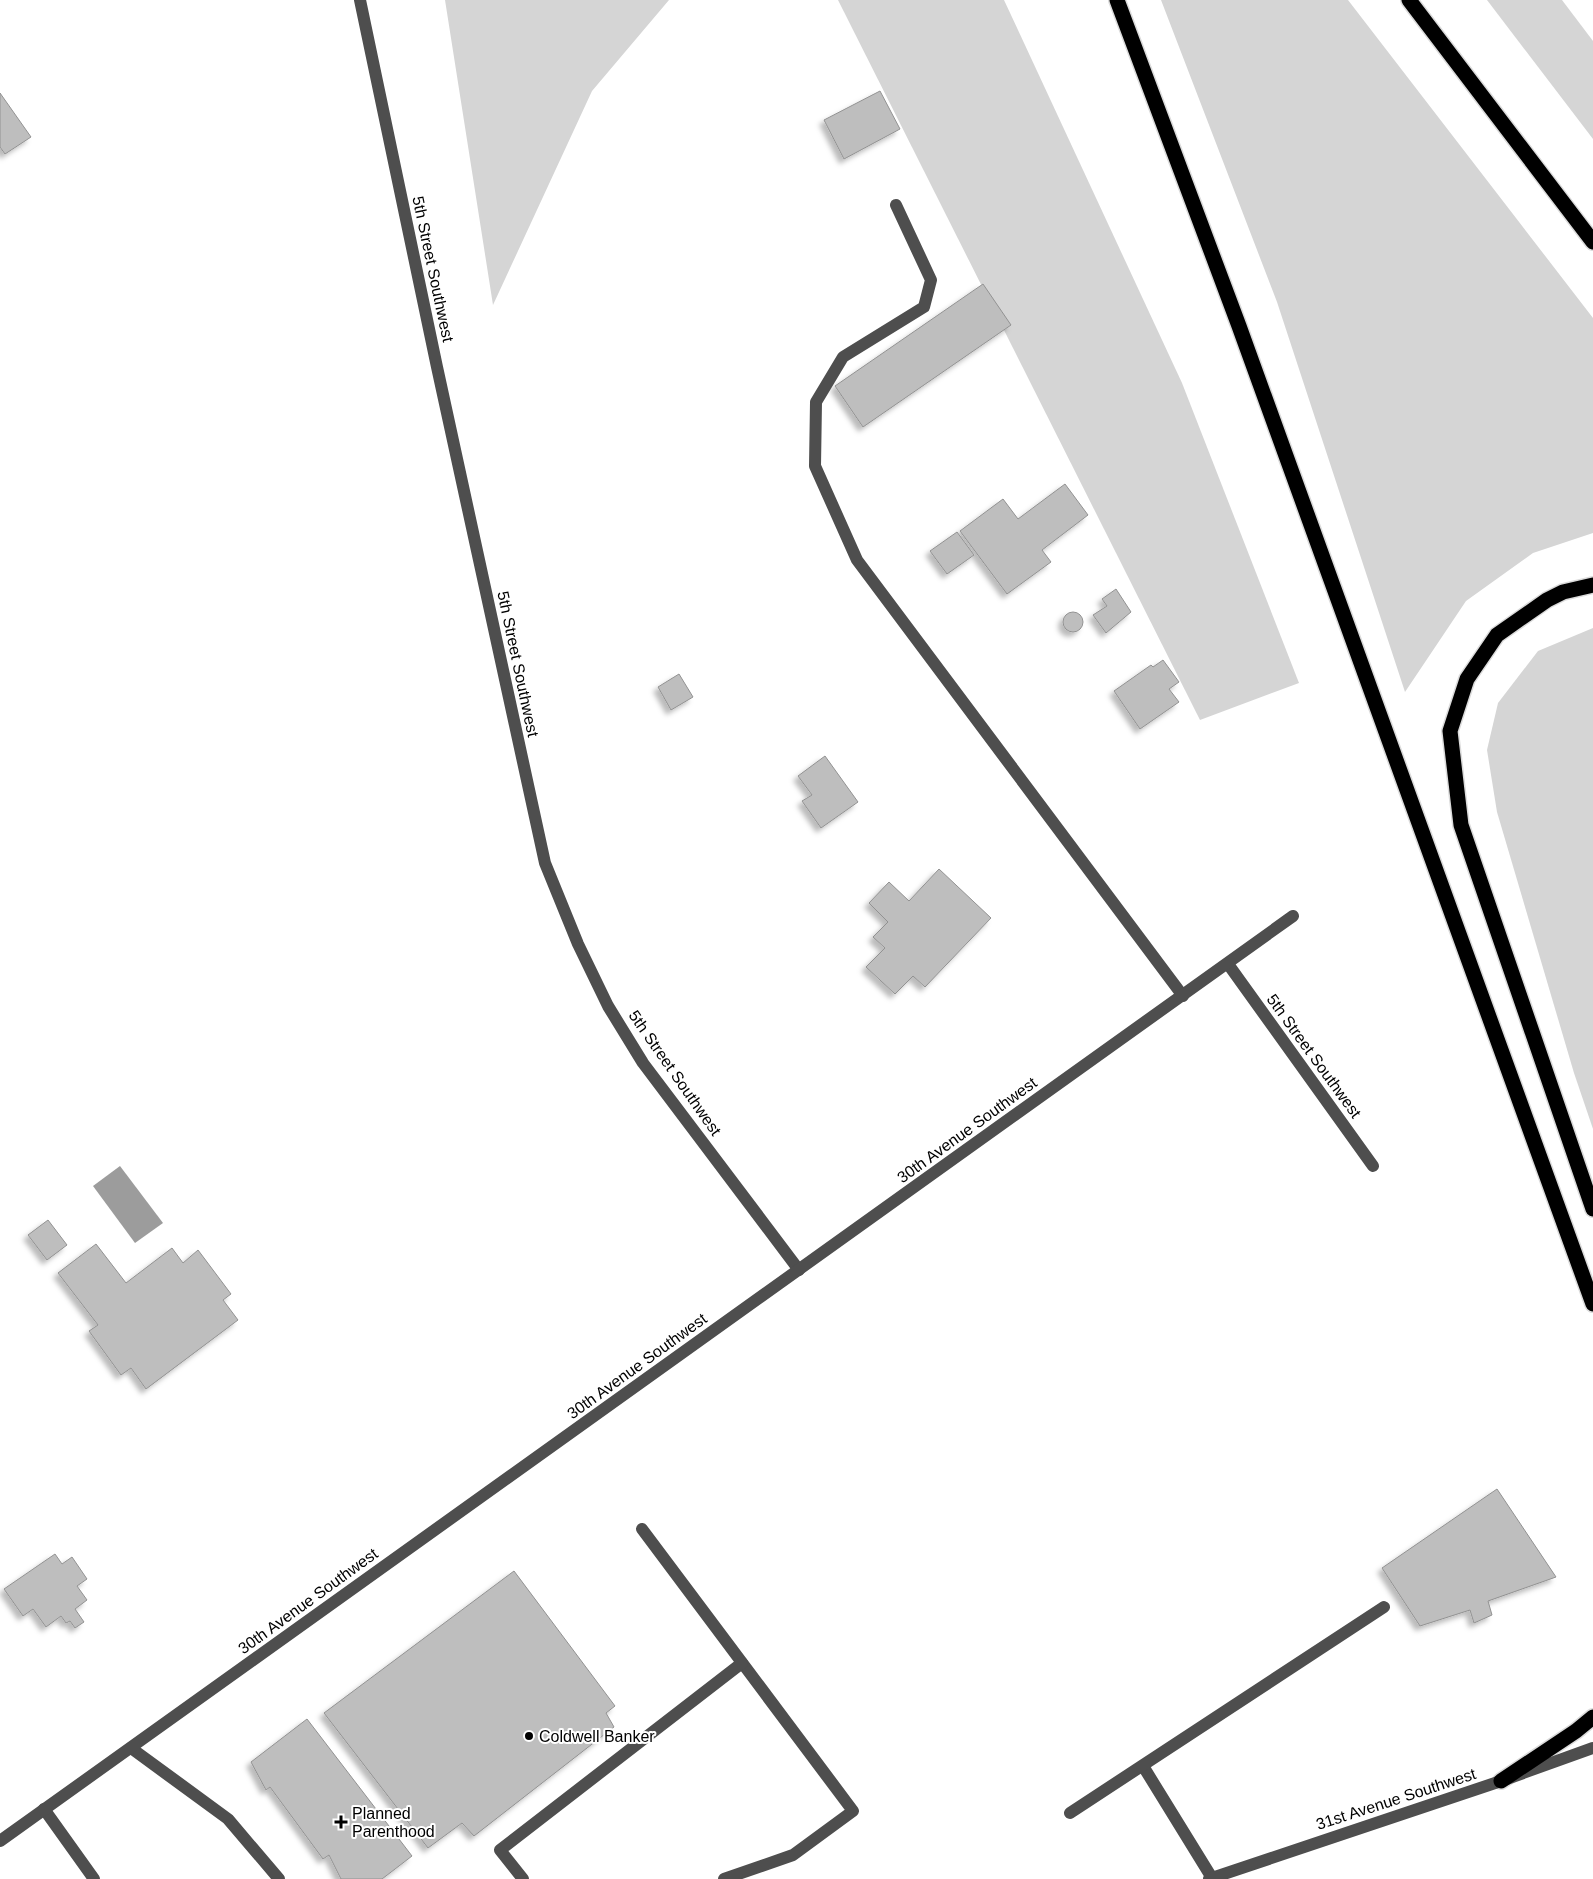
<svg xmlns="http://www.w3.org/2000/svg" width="1593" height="1879" font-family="Arial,sans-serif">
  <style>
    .green { fill: #d5d5d5 }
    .water { fill: #9c9c9c }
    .building { fill: #bebebe; stroke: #929292; filter: url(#shadow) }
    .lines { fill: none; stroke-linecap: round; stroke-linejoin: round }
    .highway-casing { stroke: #dbdbdb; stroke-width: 18 }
    .minor { stroke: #4e4e4e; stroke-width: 12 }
    .highway { stroke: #000; stroke-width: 15 }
    .poi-dot { fill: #000; stroke: #fff; stroke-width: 2 }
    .labels { text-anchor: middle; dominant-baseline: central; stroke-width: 4; stroke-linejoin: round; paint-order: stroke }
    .street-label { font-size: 16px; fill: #000; stroke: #fff }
    .poi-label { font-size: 16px; fill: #000; stroke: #fff; text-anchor: start }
  </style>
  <defs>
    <filter id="shadow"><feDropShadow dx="-4.5" dy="4.5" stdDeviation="2.5" flood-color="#0004"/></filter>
  </defs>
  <rect width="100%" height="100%" fill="#fff"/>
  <g class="green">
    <polygon points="445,0 669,0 592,91 493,305"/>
    <polygon points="838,0 1004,0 1182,383 1299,683 1200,720"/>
    <polygon points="1161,0 1348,0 1593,318 1593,533 1533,553 1466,601 1405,692 1277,302"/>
    <polygon points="1487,0 1562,0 1593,41 1593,139"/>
    <polygon points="1593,628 1593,1129 1574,1073 1497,812 1487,750 1498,703 1538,651"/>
  </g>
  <polygon class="water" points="120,1166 163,1223 135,1243 93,1186"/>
  <g class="building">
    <polygon points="880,91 900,129 844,159 824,120"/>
    <polygon points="0,93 31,137 5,154 0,147"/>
    <polygon points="983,284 1011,325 863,427 835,386"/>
    <polygon points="1065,484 1088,515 1042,550 1051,562 1007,594 960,531 1003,499 1018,519"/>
    <polygon points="957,532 974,555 947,574 930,551"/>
    <polygon points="1116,589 1131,612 1106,633 1093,615 1107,606 1102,599"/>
    <circle cx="1073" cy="622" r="10"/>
    <polygon points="1163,660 1179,682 1169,689 1179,702 1140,729 1114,691 1151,665 1153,667"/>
    <polygon points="679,674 693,697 671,710 658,687"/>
    <polygon points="825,756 858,802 821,828 802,801 812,795 798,776"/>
    <polygon points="939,869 991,918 925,987 913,976 895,994 866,967 885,948 873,937 888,922 869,903 889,882 909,901"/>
    <polygon points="48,1220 67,1245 47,1260 28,1235"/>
    <polygon points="96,1244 126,1283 172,1248 183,1263 198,1250 231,1294 223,1300 238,1320 146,1389 131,1368 121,1375 89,1331 98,1325 58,1273"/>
    <polygon points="1497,1489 1556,1577 1488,1601 1492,1615 1474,1623 1470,1610 1420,1626 1382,1568"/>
    <polygon points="55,1554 62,1564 72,1557 87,1579 77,1586 87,1600 75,1609 84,1622 75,1628 70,1621 66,1623 61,1616 46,1627 33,1609 23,1616 4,1589"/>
    <polygon points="514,1571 615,1706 606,1713 614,1727 474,1836 462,1823 428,1848 324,1713"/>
    <polygon points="307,1719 412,1856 382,1879 341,1879 329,1855 323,1859 270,1787 266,1790 251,1762"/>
  </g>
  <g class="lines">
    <g class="highway-casing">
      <g id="highway">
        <polyline points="1117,0 1239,326 1593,1304"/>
        <polyline points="1409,0 1593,242"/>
        <polyline points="1593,585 1563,592 1547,600 1497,635 1467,679 1450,731 1461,825 1593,1209"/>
        <polyline points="1501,1781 1576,1731 1593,1717"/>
      </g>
    </g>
    <g class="minor">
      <polyline points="360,0 437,367 545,863 578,944 608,1006 643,1063 799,1270"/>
      <polyline points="896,205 931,280 924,307 843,357 816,402 815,466 857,560 1183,996"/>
      <polyline points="1228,964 1373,1166"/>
      <polyline points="642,1529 853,1811 793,1855 724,1879"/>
      <polyline points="131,1748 228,1819 279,1879"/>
      <polyline points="1143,1766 1212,1878"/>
      <polyline points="44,1809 94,1879"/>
      <polyline points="1070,1813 1384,1607"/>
      <polyline points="0,1841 1293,916"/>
      <polyline points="523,1879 500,1850 742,1663"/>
      <polyline points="1209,1879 1501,1781 1593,1748"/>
    </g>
    <use href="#highway" class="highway"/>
  </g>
  <g class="poi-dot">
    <circle cx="529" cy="1736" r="5"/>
    <path d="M338.5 1814.5h5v5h5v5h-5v5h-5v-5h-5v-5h5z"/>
  </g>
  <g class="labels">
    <g class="street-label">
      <text transform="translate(433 269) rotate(78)">5th Street Southwest</text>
      <text transform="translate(518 664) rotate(78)">5th Street Southwest</text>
      <text transform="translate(1314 1056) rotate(54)">5th Street Southwest</text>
      <text transform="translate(675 1073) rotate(55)">5th Street Southwest</text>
      <text transform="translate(967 1130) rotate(-36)">30th Avenue Southwest</text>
      <text transform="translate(637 1366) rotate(-36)">30th Avenue Southwest</text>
      <text transform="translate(308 1601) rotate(-36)">30th Avenue Southwest</text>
      <text transform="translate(1396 1799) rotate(-18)">31st Avenue Southwest</text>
    </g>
    <g class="poi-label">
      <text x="539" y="1736">Coldwell Banker</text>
      <text x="352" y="1813">Planned<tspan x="352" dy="18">Parenthood</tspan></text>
    </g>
  </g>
</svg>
